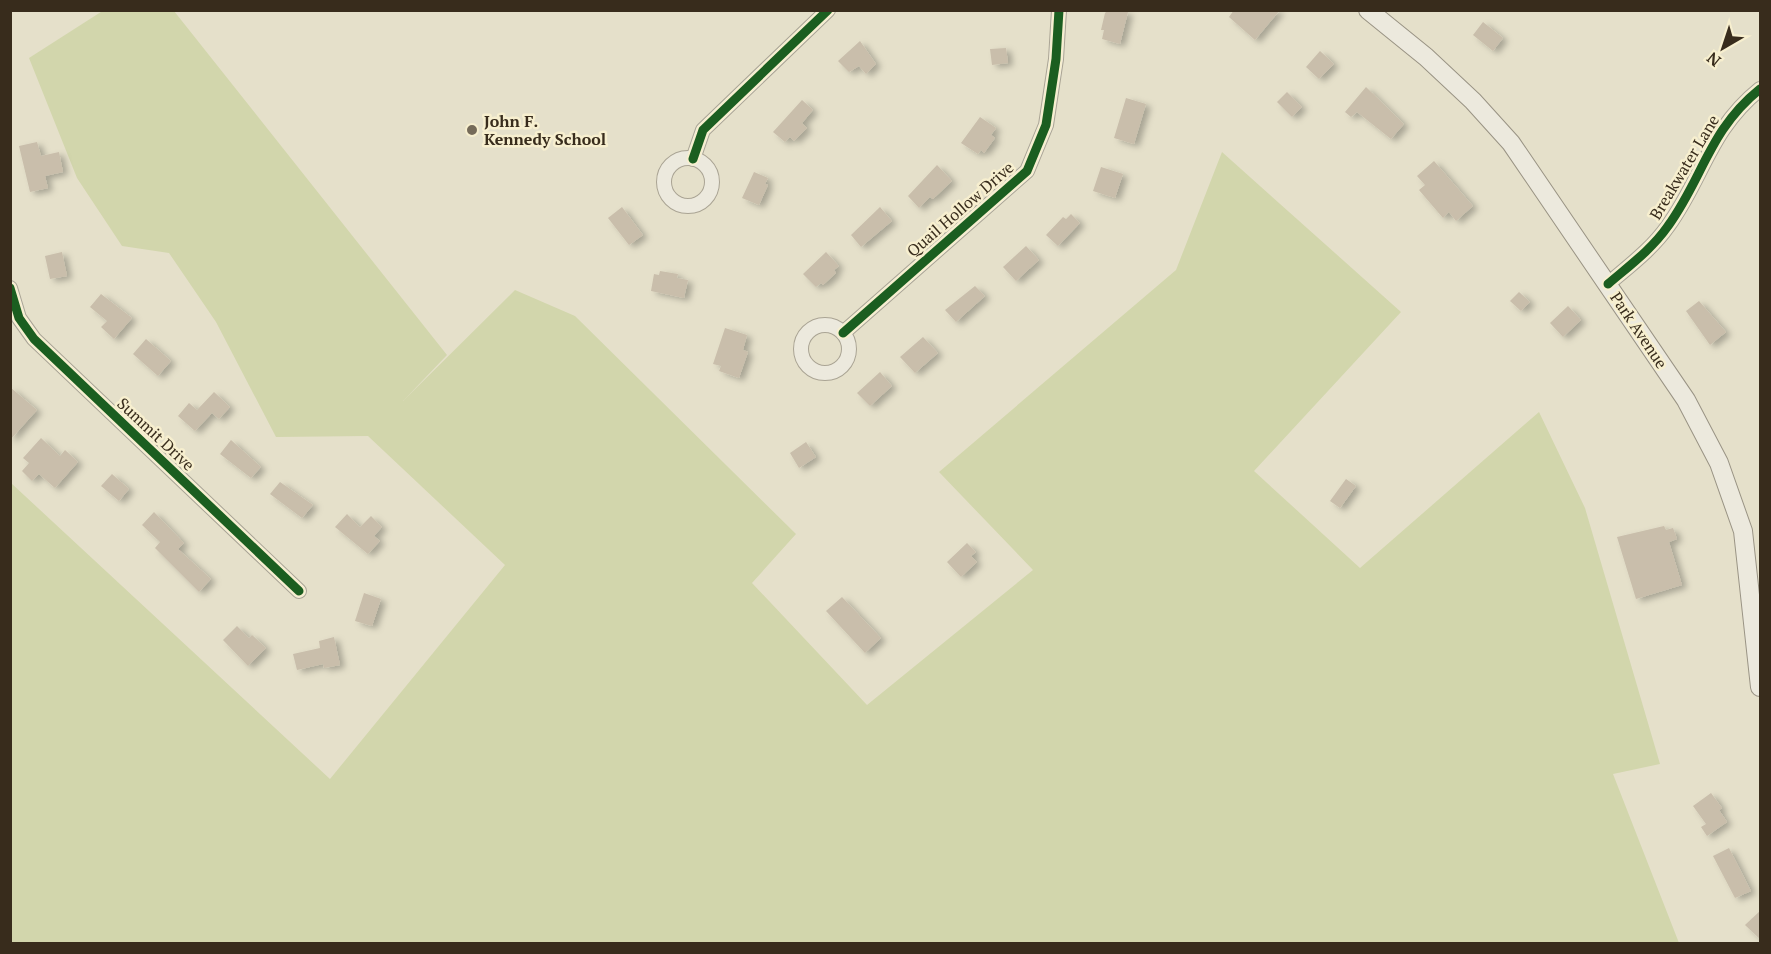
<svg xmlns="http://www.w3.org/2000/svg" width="1771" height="954" font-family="'PT Serif',serif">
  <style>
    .green { fill: #d2d6ac }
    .building { fill: #c9beab; filter: url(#shadow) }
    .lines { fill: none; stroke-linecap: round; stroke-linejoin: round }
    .minor-casing { stroke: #aaa494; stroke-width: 16 }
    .secondary-casing { stroke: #999384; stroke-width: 20 }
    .minor { stroke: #ece9dd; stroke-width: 14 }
    .secondary { stroke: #ece9dd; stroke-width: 18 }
    .cycleway-casing { stroke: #f7efcf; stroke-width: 13 }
    .cycleway { stroke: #1b5e20; stroke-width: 9 }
    .poi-dot { fill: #756b59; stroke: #f7efcf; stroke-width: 2 }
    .labels { text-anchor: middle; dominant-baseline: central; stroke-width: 5; stroke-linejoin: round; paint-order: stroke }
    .poi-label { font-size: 16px; font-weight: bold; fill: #382c1c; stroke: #f7efcf; text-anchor: start }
    .street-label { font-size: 16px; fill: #382c1c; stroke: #f7efcf }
  </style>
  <defs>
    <filter id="shadow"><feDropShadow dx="5" dy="3" stdDeviation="3" flood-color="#0004"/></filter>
  </defs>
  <rect width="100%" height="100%" fill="#e5e0ca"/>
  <polygon class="green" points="104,10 174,11 447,355 403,401 515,290 575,316 796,534 752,583 867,705 1033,570 939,472 1176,270 1222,152 1401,312 1254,471 1360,568 1539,412 1585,508 1660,764 1613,774 1679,943 11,943 11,483 330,779 505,565 368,436 276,437 216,322 169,253 122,246 77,178 29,58"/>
  <g class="building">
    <polygon points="1108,10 1128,12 1120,44 1102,39 1104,30 1101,30 1105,13"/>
    <polygon points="1234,10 1280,10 1255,40 1229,17"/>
    <polygon points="1483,22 1503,38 1493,51 1473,35"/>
    <polygon points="860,41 876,64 866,74 859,66 849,72 838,61"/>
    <polygon points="1006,48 1008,63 992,65 990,49"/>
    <polygon points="1320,51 1334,64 1319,79 1306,67"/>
    <polygon points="1366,87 1404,124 1391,139 1357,112 1351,117 1345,112"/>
    <polygon points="1287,92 1302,107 1292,117 1277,102"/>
    <polygon points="1126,98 1146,104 1134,144 1114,138"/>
    <polygon points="802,100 813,110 802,123 807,128 794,141 790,137 785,142 773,132"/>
    <polygon points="980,117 996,128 991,135 995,138 984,153 981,150 978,154 961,143"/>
    <polygon points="37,142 41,156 59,152 63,172 45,176 48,188 30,192 19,146"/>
    <polygon points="1434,161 1473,206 1456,221 1449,212 1443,218 1419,190 1425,185 1417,176"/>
    <polygon points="937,165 952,181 933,199 930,197 919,208 908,196"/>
    <polygon points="1101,167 1123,174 1115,198 1093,191"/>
    <polygon points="754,172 768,178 765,184 768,185 759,205 742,198"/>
    <polygon points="622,207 643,235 629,245 608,218"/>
    <polygon points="880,207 892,221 861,247 851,235"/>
    <polygon points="1071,214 1080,223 1058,246 1046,235 1063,217 1066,219"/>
    <polygon points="1026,246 1039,260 1016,281 1003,267"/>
    <polygon points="62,252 67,276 50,279 45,256"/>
    <polygon points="826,252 839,266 834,270 836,273 823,285 821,283 816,287 803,274"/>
    <polygon points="660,271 678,274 677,278 688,280 684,298 651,291 654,274 659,275"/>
    <polygon points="975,286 985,296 956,322 945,310"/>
    <polygon points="1519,292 1530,302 1521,311 1510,301"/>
    <polygon points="101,294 132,318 114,339 101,327 107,321 90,307"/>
    <polygon points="1699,301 1726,332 1710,345 1686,311"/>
    <polygon points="1568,306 1581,320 1563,337 1550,323"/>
    <polygon points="725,328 747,335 743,350 748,352 739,378 719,371 721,366 713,364"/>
    <polygon points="923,337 938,353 915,373 900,357"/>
    <polygon points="146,339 171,361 158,376 133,354"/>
    <polygon points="880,372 892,386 870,406 857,393"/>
    <polygon points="10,387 37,410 10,440"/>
    <polygon points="214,392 230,407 219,419 212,413 195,431 178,416 189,403 197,410"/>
    <polygon points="41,438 60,456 65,450 78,462 55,488 39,474 32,481 22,471 29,463 23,458"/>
    <polygon points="231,440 261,467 251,478 220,454"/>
    <polygon points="806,442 816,457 799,468 790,453"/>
    <polygon points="112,474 129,489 119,501 101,486"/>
    <polygon points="1346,479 1356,486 1340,508 1330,501"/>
    <polygon points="280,482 313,505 302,518 270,494"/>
    <polygon points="154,512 184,543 178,549 211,579 199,592 155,548 160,542 142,525"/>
    <polygon points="347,514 360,527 371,516 382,527 374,536 380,541 368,554 335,527"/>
    <polygon points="1664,526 1666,530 1673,528 1677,539 1669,542 1682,585 1636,599 1617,537"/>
    <polygon points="967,543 976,552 971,556 977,562 961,577 947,562"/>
    <polygon points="364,593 381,599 372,626 355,621"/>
    <polygon points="842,597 881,638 865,653 826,611"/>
    <polygon points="237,626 249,638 252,635 266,648 248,666 223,640"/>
    <polygon points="334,637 340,665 324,668 323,664 297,670 293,654 320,648 319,641"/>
    <polygon points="1711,793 1722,808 1719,810 1727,822 1707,836 1701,827 1706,824 1693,806"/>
    <polygon points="1729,848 1751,891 1735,898 1713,856"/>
    <polygon points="1761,910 1761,940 1745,925"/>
  </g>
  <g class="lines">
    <g class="minor-casing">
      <g id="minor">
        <circle cx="688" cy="182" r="24"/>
        <polyline points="693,159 703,130 828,10"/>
        <path d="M1608 284C1629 266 1652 249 1668 226 1703 178 1709 130 1760 89"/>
        <polyline points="10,288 19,318 34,339 299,591"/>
        <circle cx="825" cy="349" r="24"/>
        <polyline points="843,333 1027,171 1046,125 1056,59 1059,10"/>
      </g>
    </g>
    <g class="secondary-casing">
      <polyline id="secondary" points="1368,10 1426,57 1473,101 1511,143 1686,400 1719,463 1743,531 1760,687"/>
    </g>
    <use href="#minor" class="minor"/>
    <use href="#secondary" class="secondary"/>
    <g class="cycleway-casing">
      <g id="cycleway">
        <polyline points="693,159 703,130 828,10"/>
        <path d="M1608 284C1629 266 1652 249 1668 226 1703 178 1709 130 1760 89"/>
        <polyline points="10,288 19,318 34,339 299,591"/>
        <polyline points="843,333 1027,171 1046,125 1056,59 1059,10"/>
      </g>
    </g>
    <use href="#cycleway" class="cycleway"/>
  </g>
  <circle class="poi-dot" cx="472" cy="130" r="6"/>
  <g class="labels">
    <g class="poi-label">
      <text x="484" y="121">John F.<tspan x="484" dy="18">Kennedy School</tspan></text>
    </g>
    <g class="street-label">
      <text transform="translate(1684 167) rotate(-59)">Breakwater Lane</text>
      <text transform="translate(960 209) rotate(-41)">Quail Hollow Drive</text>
      <text transform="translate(1639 330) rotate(56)">Park Avenue</text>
      <text transform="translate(156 434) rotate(43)">Summit Drive</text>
    </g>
  </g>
  <rect width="1771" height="954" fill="none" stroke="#382c1c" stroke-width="24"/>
  <g transform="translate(1723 48) rotate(219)" stroke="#f7efcf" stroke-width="4.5" paint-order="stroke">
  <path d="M0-4.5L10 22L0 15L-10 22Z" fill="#382c1c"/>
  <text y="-9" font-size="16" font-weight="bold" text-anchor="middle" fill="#382c1c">N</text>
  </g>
</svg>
